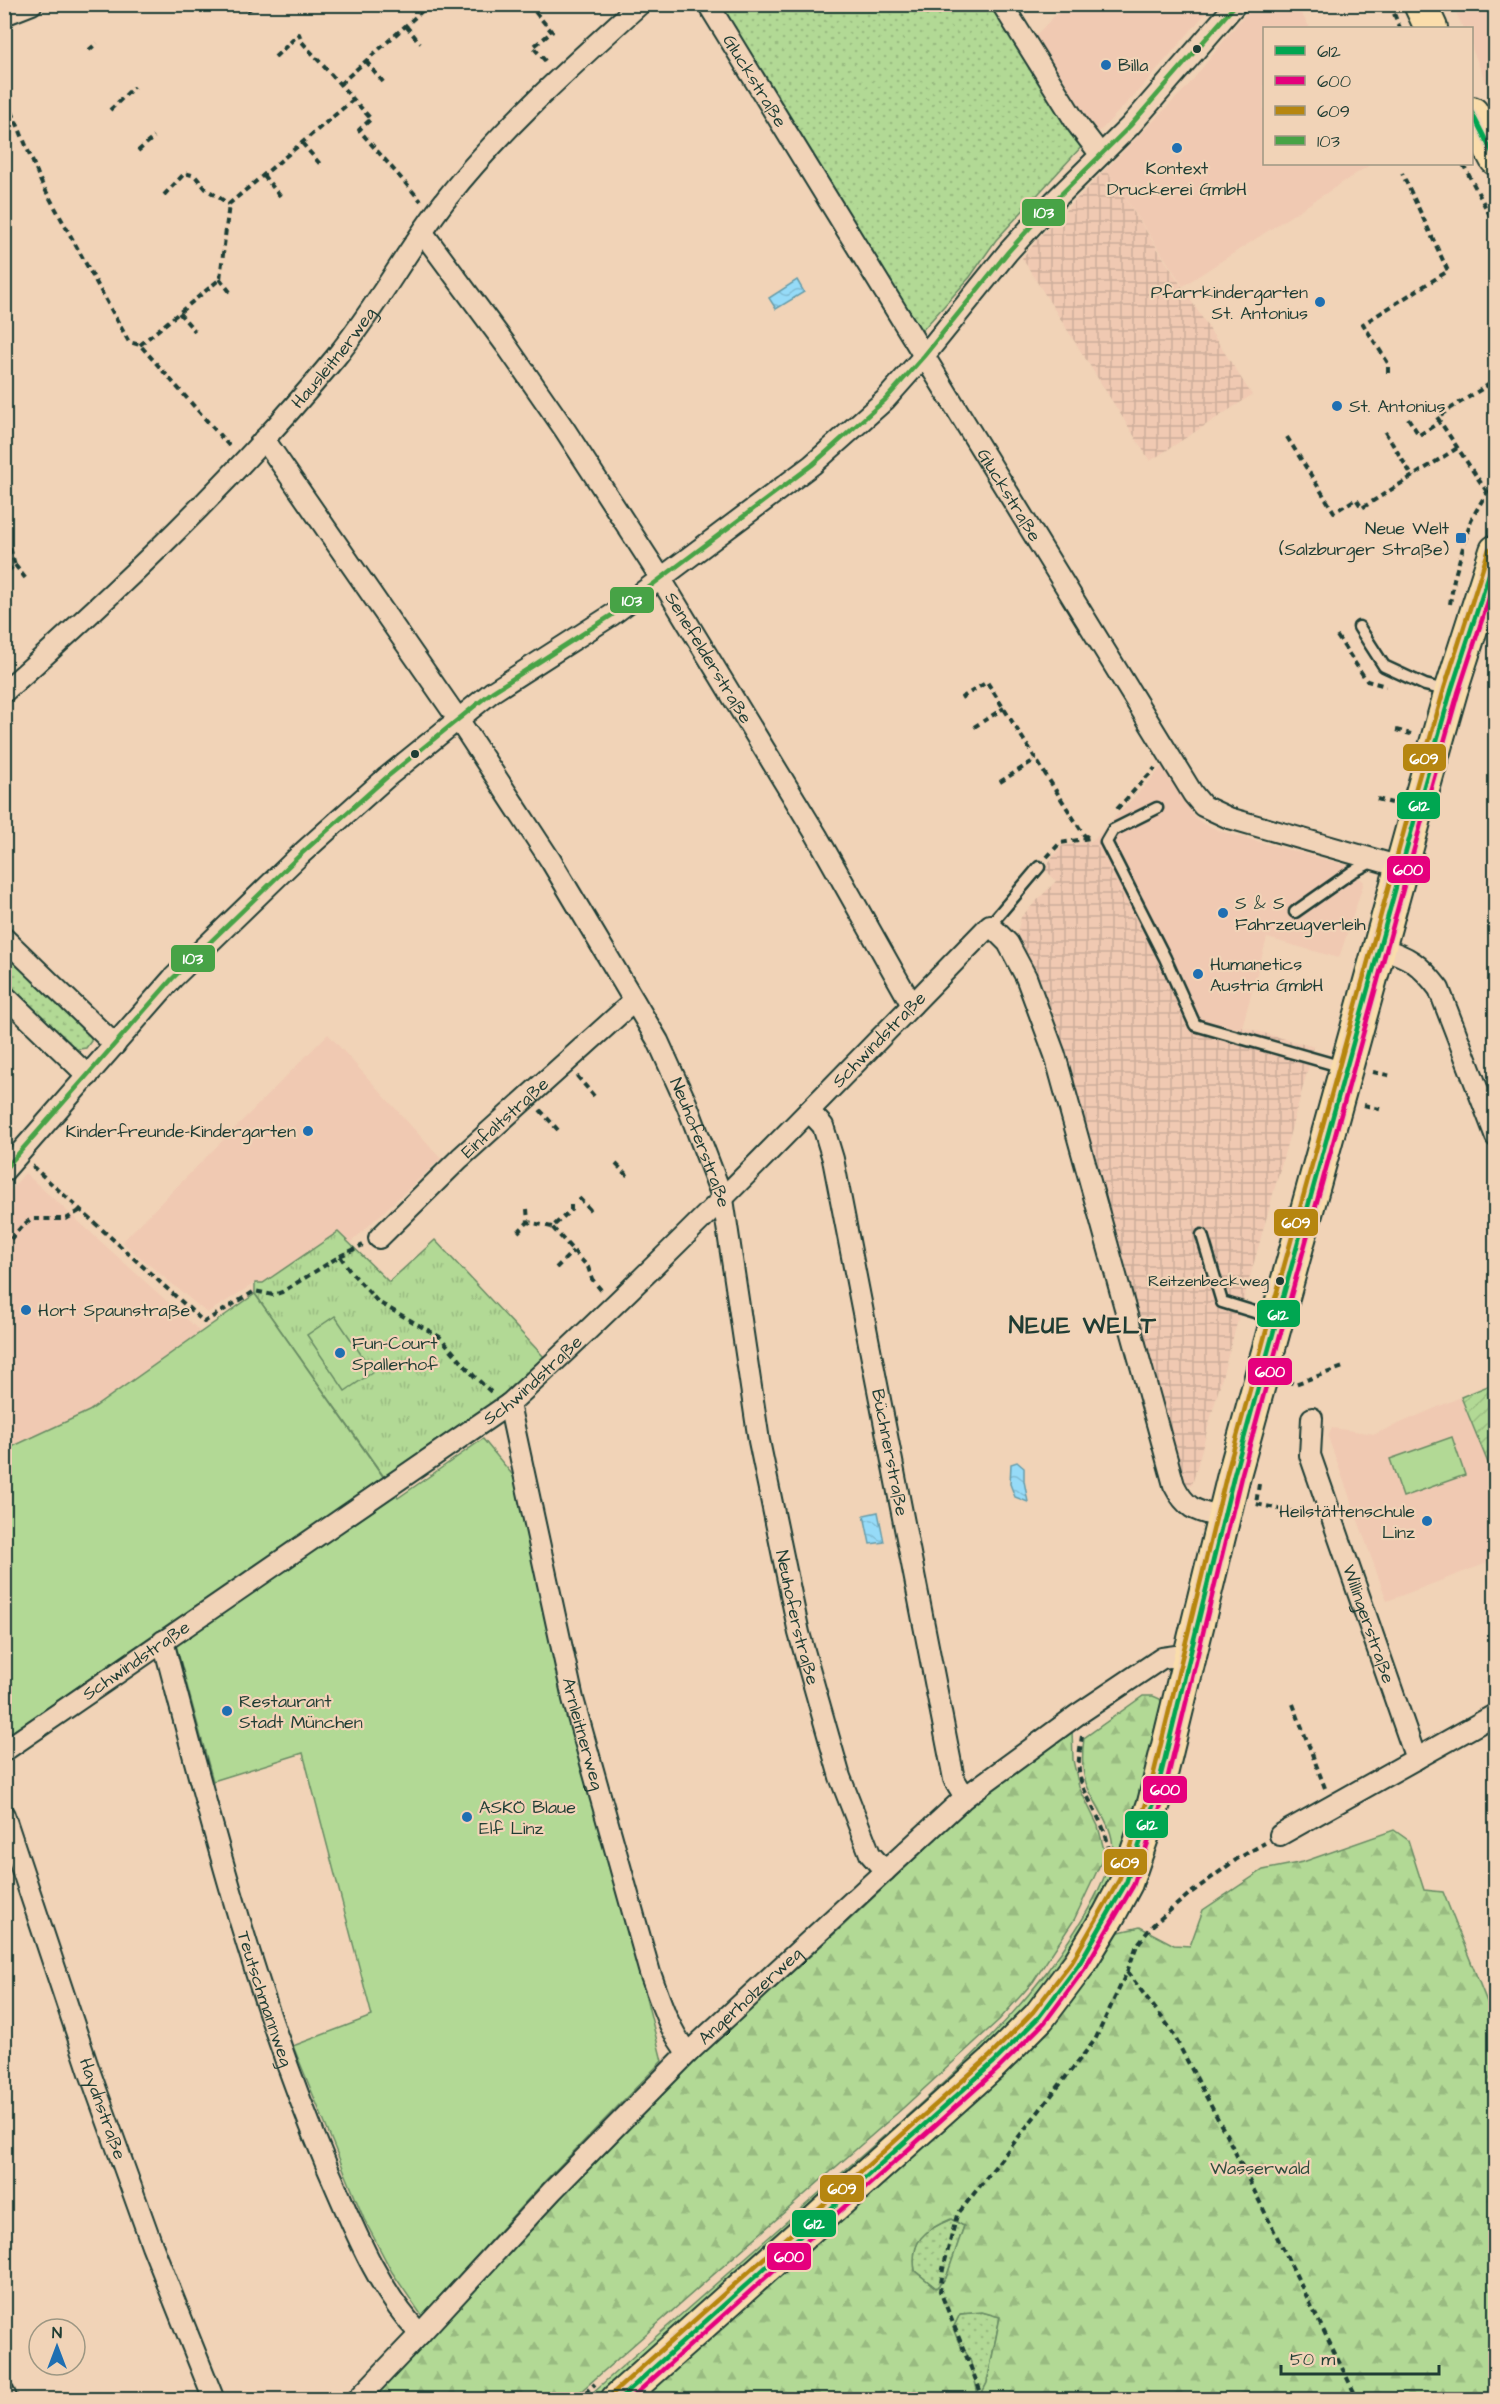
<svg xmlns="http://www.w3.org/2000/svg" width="1500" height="2404" font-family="'Architects Daughter',sans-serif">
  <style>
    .built { fill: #f0c9b2 }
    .industrial { fill: url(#industrial-grid) }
    .grass { fill: url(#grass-dots); stroke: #688b64; stroke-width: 1.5 }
    .forest { fill: url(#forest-firs); stroke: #688b64; stroke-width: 1.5; fill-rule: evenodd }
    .park { fill: url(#park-tufts); stroke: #688b64; stroke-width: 1.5 }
    .garden { fill: url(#garden-furrows); stroke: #688b64; stroke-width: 1.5 }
    .pitch { fill: #b2d995; stroke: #688b64; stroke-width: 1.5 }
    .water { fill: url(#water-waves); stroke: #669caa; stroke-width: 1.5 }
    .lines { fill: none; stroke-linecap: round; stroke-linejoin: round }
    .service-casing { stroke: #1f3d34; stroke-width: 15 }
    .minor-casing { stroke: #1f3d34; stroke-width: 24 }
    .primary-casing { stroke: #1f3d34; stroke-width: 36 }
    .path { stroke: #1f3d34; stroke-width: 4; stroke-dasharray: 6 4.5; stroke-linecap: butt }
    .service { stroke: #f1d3b7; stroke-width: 10 }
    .minor { stroke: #f1d3b7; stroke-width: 20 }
    .primary { stroke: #faddab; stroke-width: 32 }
    .bus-1-casing { stroke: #f1d3b7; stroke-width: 9 }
    .bus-2-casing { stroke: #f1d3b7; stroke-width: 9 }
    .bus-3-casing { stroke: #f1d3b7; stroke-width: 9 }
    .bus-4-casing { stroke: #f1d3b7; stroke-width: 9 }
    .bus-1 { stroke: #00a651; stroke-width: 4.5 }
    .bus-2 { stroke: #e5007d; stroke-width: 4.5 }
    .bus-3 { stroke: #b68610; stroke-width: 4.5 }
    .bus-4 { stroke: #47a346; stroke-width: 4.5 }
    .bus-dot { fill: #1f3d34; stroke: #f1d3b7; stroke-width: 2 }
    .poi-dot { fill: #1f6fb2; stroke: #f1d3b7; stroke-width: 2 }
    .labels { text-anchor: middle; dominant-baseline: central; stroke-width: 4.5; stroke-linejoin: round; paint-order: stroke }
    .bus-label { font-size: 16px; fill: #1f3d34; stroke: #f1d3b7; text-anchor: end }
    .poi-label { font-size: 18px; fill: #1f3d34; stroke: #f1d3b7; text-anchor: start }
    .street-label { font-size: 18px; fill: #1f3d34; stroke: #f1d3b7 }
    .park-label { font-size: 18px; fill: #2e4d3e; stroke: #f1d3b7 }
    .district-label { font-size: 24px; font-weight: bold; letter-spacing: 1.5px; fill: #1f3d34; stroke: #f1d3b7 }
    .line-badge { stroke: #f1d3b7; stroke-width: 2 }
    .badge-label { font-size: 16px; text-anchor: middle; font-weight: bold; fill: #fff }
  </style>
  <defs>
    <pattern id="industrial-grid" width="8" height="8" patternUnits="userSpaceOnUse" patternTransform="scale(1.5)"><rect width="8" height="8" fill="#f0c9b2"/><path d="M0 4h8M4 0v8" fill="none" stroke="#cdae9a"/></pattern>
    <pattern id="grass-dots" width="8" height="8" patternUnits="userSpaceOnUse" patternTransform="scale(1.5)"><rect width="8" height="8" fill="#b2d995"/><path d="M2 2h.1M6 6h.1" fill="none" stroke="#99bb81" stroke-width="1.8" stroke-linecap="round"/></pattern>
    <pattern id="forest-firs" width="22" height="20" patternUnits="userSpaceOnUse" patternTransform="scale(1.5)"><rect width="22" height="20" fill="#b2d995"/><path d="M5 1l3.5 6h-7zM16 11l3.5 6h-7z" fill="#99bb81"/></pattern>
    <pattern id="park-tufts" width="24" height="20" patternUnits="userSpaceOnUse" patternTransform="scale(1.5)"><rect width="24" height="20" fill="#b2d995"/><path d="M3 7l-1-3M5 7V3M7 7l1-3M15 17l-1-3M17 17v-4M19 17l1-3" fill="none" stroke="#99bb81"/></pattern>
    <pattern id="garden-furrows" width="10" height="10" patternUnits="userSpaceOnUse" patternTransform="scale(1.5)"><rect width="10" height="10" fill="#b2d995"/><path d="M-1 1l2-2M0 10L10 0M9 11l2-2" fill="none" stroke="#99bb81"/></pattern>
    <pattern id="water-waves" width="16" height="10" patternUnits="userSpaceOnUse" patternTransform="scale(1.5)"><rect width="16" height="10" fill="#96dbf8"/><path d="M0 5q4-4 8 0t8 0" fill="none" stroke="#81bdd5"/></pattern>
  </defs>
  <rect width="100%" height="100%" fill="#f1d3b7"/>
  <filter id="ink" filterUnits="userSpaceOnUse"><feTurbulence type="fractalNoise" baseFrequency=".0167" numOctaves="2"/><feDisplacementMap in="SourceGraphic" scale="12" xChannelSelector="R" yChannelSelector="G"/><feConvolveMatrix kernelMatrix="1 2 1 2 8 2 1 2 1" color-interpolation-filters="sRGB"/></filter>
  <g filter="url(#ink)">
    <g class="built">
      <polygon points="1253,4 1296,5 1310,28 1264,28 1264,164 1371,164 1183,286 1106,169 1187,87"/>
      <polygon points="1065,5 1213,5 1140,89 1101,130 1095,133 1034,37"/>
      <polygon points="1453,5 1495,5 1495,103 1472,49 1472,28 1463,28"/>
      <polygon points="1165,764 1194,816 1202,823 1223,832 1347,865 1364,882 1339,958 1267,938 1242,1027 1187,1029 1170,986 1094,840"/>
      <polygon points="328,1034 441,1159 350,1243 338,1232 263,1284 255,1283 207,1313 122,1242"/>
      <polygon points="25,1173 201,1332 89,1411 5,1450 5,1197"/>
      <polygon points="1461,1397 1495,1482 1495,1560 1387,1601 1328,1437 1332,1428 1375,1434"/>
    </g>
    <g class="industrial">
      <polygon points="1106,169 1252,395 1150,461 1022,258 1043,233"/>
      <polygon points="1094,840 1170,986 1187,1029 1242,1027 1314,1047 1192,1485 1184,1484 1064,1052 1017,933 1021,917 1056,881 1044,868 1062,846"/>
    </g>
    <g class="grass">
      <polygon points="717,5 992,5 1083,145 996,240 970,277 919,334"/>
      <polygon points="4,947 90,1031 91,1041 86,1048 72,1050 5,983"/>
      <path d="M951 2219 964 2226 946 2279 936 2288 915 2271C910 2241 924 2230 951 2219Z"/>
      <polygon points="982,2312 1000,2317 987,2383 979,2399 970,2359 958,2341 953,2328 960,2314"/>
    </g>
    <g class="forest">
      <path d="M1143 1696H1153L1160 1699 1164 1708 1145 1793 1100 1906 1044 1993 914 2120 598 2399 584 2400C663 2331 741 2262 819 2193 910 2112 1010 2035 1075 1931 1090 1908 1105 1881 1112 1854 1117 1829 1094 1805 1086 1783 1081 1768 1082 1753 1084 1738Z"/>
      <polygon points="1072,1730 1073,1760 1079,1787 1098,1826 1105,1854 1074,1920 1033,1982 999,2020 903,2108 572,2399 369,2400 523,2236 702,2054 843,1926 985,1793"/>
      <path d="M1394 1830 1408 1840 1424 1890 1443 1892 1495 2022V2399L631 2400 1107 1935 1140 1927 1174 1945 1190 1946 1203 1910 1263 1870 1303 1862ZM951 2219 964 2226 946 2278 936 2288 915 2271C910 2241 924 2230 951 2219ZM982 2312 1000 2317 987 2383 979 2399 970 2359 958 2341 953 2328 960 2314Z"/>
    </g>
    <polygon class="park" points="338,1232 389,1282 435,1240 544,1357 504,1394 384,1477 255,1294 255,1283 263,1283"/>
    <polygon class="garden" points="1495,1383 1496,1480 1495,1480 1461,1397"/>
    <g class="pitch">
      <polygon points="255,1294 398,1498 483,1439 516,1479 662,2061 540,2186 422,2316 392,2272 364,2219 293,2046 372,2016 303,1753 213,1781 170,1623 5,1737 5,1450 89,1411"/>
      <polygon points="335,1316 373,1372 345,1391 307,1335"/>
      <polygon points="1452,1437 1465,1475 1403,1497 1390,1459"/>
    </g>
    <g class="water">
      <polygon points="797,280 804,292 776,309 769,298"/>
      <polygon points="1017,1462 1024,1468 1024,1481 1028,1502 1015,1497 1010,1484 1011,1464"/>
      <polygon points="878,1512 884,1542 870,1544 864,1515"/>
    </g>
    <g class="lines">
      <g class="service-casing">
        <g id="service">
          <polyline points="1359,627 1384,666 1425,685 1449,691"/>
          <polyline points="1157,808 1113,830 1106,842 1165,958 1195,1025 1343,1067"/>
          <polyline points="1295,912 1352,872 1375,860"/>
          <polyline points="990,925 1039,867"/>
          <polyline points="1202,1235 1222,1302 1274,1318"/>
        </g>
      </g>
      <g class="minor-casing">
        <g id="minor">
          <path id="s1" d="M708 4 1193 794 1203 806 1229 818 1401 867"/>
          <polyline points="1002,4 1077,124 1100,154"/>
          <polyline points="4,15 32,4"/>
          <path id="s2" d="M423 233 506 345 565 430 653 566 817 836 912 1005"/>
          <path id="s3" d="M264 439 458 719 551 861 658 1041 687 1105 723 1199 759 1441 799 1633 840 1777 870 1854 885 1871"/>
          <path id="s4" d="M4 692C122 587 236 478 336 357 377 307 407 249 447 198 503 127 573 65 640 4"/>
          <polyline points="4,938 115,1045"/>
          <path d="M1379 948C1409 956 1420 964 1439 989L1496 1137"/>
          <polyline points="4,995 88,1076"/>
          <path id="s5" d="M809 1111 823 1126 833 1159 954 1779 965 1797"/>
          <polyline points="4,1171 172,979 301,854 387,777 492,692 612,615 812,465 885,400 924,356 1008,252 1054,201 1130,126 1236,4"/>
          <path id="s6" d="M379 1238 460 1158 634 1001"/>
          <path id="s7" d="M509 1404 573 1699 650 1973C660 2000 669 2031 688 2053"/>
          <path id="s8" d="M1312 1418 1310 1455 1416 1759"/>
          <path id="s9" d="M163 1641C210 1820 256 1999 328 2169 353 2226 377 2289 420 2334"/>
          <path id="s10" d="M4 1751 509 1404C676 1251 832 1087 990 925L1008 943 1026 977 1055 1055 1174 1485C1187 1511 1197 1511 1224 1518"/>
          <path id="s11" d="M4 1815 90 2073 152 2245 214 2400"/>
          <polyline points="1280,1835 1496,1714"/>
          <polyline points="4,2393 7,2400"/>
          <path id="s12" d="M357 2400 420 2334 552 2191 688 2053 885 1871 965 1797 1077 1715 1162 1658 1176 1656 1191 1659"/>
        </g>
      </g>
      <g class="primary-casing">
        <g id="primary">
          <polyline points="1420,4 1431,28"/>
          <polyline points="1472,113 1496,159"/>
          <polyline points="617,2400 994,2062 1039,2017 1079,1964 1109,1915 1126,1883 1154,1803 1234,1475 1420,800 1451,691 1496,551"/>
        </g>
      </g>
      <g class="path">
        <polyline points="457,4 460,8"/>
        <polyline points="534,4 531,7 552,32 533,47 548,64"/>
        <polyline points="1390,4 1400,28"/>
        <polyline points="247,11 256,4"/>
        <polyline points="406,26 420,43"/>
        <polyline points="89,50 97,43"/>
        <polyline points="275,57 299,34 302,42 371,119 359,130 421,201"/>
        <polyline points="366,61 384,83"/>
        <polyline points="340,84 430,4"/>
        <polyline points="4,92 41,182 129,342 140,345 231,448"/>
        <polyline points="110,110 134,87"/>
        <polyline points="302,143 320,164"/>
        <polyline points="138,151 154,137"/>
        <polyline points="1463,164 1496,227"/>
        <polyline points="263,175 281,197"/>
        <polyline points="164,195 185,173 195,176 206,189 229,204"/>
        <polyline points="220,279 230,292"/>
        <polyline points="179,313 195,331"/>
        <polyline points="140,345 220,279 229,204 354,99"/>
        <polyline points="1388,373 1388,363 1363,324 1448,271 1402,173"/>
        <polyline points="1408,418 1419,435 1440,422"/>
        <polyline points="1385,432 1413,477"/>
        <polyline points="1287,437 1334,512 1356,499 1362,508 1459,447"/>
        <polyline points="1487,492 1437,417 1496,380"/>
        <polyline points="4,540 10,547 15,565 4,574"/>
        <polyline points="15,565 26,579"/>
        <polyline points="1450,604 1454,579 1471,520 1496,476"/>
        <polyline points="1337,636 1367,681 1386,686"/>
        <polyline points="961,698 987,682 1084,835 1090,838"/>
        <polyline points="974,727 1004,708"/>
        <polyline points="1396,730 1411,734"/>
        <polyline points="1000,782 1036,759"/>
        <polyline points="1377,799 1392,803"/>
        <polyline points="1117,809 1155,768"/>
        <polyline points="1047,857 1060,843 1090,838"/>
        <polyline points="1373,1072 1392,1076"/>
        <polyline points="577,1076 594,1096"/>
        <polyline points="1364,1105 1383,1110"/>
        <polyline points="540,1110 558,1130"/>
        <polyline points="616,1164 629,1177"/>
        <polyline points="32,1166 204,1322 255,1291 273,1295 282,1292 340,1256 351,1272 378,1302 440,1337 474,1376 491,1392"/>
        <polyline points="579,1198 593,1213"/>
        <polyline points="571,1205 571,1210 552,1227 588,1267 592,1279 601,1290"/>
        <polyline points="527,1209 528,1222 552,1227"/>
        <polyline points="518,1232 528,1222"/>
        <polyline points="4,1247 22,1226 31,1219 66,1219 81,1210"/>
        <polyline points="340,1256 363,1245"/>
        <polyline points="556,1268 573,1251"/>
        <polyline points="1287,1381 1295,1384 1346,1366"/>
        <polyline points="1259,1484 1256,1504 1299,1513"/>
        <polyline points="1293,1704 1325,1788"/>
        <path d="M1082 1736C1080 1749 1077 1765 1080 1778 1088 1804 1106 1823 1109 1851"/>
        <polyline points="1127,1972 1170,2028 1229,2140 1358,2400"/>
        <polyline points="577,2400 595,2384"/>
        <polyline points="984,2400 940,2291 943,2269 957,2215 1095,2040 1127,1972 1137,1945 1153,1925 1188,1895 1237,1859 1265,1843"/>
      </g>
      <use href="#service" class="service"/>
      <use href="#minor" class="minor"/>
      <use href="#primary" class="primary"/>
      <g class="bus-1-casing">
        <g id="bus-1">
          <polyline points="1472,113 1496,160"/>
          <polyline points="618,2400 994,2062 1039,2017 1079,1964 1126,1883 1154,1803 1234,1475 1420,800 1451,691 1496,553"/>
        </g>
      </g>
      <g class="bus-2-casing">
        <polyline id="bus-2" points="629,2400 999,2068 1045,2022 1085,1968 1133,1886 1161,1805 1241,1477 1427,802 1458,693 1496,577"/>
      </g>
      <g class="bus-3-casing">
        <polyline id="bus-3" points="612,2394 989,2057 1033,2012 1073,1960 1119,1880 1147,1801 1227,1473 1413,798 1444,689 1489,549"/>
      </g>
      <g class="bus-4-casing">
        <polyline id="bus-4" points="4,1170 172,979 301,854 387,777 492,692 612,615 812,465 885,400 924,356 1008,252 1054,201 1130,126 1236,4"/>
      </g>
      <use href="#bus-1" class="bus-1"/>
      <use href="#bus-2" class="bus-2"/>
      <use href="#bus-3" class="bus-3"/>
      <use href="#bus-4" class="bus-4"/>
    </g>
  </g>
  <g class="bus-dot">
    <circle cx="1197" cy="49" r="5"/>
    <circle cx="415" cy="754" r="5"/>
    <circle cx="1280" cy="1281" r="5"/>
  </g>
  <g class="poi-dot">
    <circle cx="1106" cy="65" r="6"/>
    <circle cx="1177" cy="148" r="6"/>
    <circle cx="1320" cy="302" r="6"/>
    <circle cx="1337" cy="406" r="6"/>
    <rect x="1455" y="532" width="12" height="12" rx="3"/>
    <circle cx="1223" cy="913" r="6"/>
    <circle cx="1198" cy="974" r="6"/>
    <circle cx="308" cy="1131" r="6"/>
    <circle cx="26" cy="1310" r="6"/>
    <circle cx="340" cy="1353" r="6"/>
    <circle cx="1427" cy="1521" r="6"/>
    <circle cx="227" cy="1711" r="6"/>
    <circle cx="467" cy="1817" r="6"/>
  </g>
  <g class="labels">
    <g class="bus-label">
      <text x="1269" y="1281">Reitzenbeckweg</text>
    </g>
    <g class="poi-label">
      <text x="1118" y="65">Billa</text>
      <text x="1177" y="168" text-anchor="middle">Kontext<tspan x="1177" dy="21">Druckerei GmbH</tspan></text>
      <text x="1308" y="292" text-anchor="end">Pfarrkindergarten<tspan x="1308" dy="21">St. Antonius</tspan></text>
      <text x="1349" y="406">St. Antonius</text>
      <text x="1449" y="528" text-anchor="end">Neue Welt<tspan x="1449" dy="21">(Salzburger Straße)</tspan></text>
      <text x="1235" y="903">S &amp; S<tspan x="1235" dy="21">Fahrzeugverleih</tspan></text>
      <text x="1210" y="964">Humanetics<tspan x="1210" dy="21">Austria GmbH</tspan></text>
      <text x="296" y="1131" text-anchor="end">Kinderfreunde-Kindergarten</text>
      <text x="38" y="1310">Hort Spaunstraße</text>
      <text x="352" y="1343">Fun-Court<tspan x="352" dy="21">Spallerhof</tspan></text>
      <text x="1415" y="1511" text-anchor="end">Heilstättenschule<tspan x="1415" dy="21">Linz</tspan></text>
      <text x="239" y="1701">Restaurant<tspan x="239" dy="21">Stadt München</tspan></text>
      <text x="479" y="1807">ASKÖ Blaue<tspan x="479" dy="21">Elf Linz</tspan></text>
    </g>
    <g class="street-label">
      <text stroke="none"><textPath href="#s1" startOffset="90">Gluckstraße</textPath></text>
      <text stroke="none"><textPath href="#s4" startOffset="470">Hausleitnerweg</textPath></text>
      <text stroke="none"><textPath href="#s1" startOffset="576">Gluckstraße</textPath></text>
      <text stroke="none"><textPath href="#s2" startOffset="512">Senefelderstraße</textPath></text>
      <text stroke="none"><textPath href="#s10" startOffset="1132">Schwindstraße</textPath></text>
      <text stroke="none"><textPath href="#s6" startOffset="174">Einfaltstraße</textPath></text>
      <text stroke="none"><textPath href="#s3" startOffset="830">Neuhoferstraße</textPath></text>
      <text stroke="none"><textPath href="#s10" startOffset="646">Schwindstraße</textPath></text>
      <text stroke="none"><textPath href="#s5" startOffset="354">Büchnerstraße</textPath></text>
      <text stroke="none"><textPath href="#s3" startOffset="1316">Neuhoferstraße</textPath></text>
      <text stroke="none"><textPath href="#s8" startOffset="216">Willingerstraße</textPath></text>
      <text stroke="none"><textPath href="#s10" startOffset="160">Schwindstraße</textPath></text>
      <text stroke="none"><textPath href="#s7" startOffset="338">Arnleitnerweg</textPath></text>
      <text stroke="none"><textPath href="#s12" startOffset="564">Angerholzerweg</textPath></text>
      <text stroke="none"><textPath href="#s9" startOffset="372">Teutschmannweg</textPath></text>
      <text stroke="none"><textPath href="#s11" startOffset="310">Haydnstraße</textPath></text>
    </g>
    <g class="park-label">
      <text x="1260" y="2168">Wasserwald</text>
    </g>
    <g class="district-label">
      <text x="1083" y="1326">NEUE WELT</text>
    </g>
  </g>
  <g class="line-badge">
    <rect x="1021" y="198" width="45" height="29" rx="6" fill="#47a346"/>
    <rect x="609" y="586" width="46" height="28" rx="6" fill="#47a346"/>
    <rect x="1402" y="743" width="45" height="29" rx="6" fill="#b68610"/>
    <rect x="1396" y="791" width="45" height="29" rx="6" fill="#00a651"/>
    <rect x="1386" y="855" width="45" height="29" rx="6" fill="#e5007d"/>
    <rect x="170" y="944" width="46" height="29" rx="6" fill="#47a346"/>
    <rect x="1273" y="1208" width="46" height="29" rx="6" fill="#b68610"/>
    <rect x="1256" y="1299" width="45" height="29" rx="6" fill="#00a651"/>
    <rect x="1247" y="1357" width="46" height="29" rx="6" fill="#e5007d"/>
    <rect x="1142" y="1775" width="46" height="29" rx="6" fill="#e5007d"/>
    <rect x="1124" y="1810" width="45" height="29" rx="6" fill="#00a651"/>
    <rect x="1103" y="1848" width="45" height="28" rx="6" fill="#b68610"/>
    <rect x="819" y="2174" width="46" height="29" rx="6" fill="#b68610"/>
    <rect x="791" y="2209" width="46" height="29" rx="6" fill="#00a651"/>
    <rect x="766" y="2242" width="46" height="29" rx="6" fill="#e5007d"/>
  </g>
  <g class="badge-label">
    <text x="1044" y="218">103</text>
    <text x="632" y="606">103</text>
    <text x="1424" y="764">609</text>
    <text x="1419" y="811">612</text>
    <text x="1408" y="875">600</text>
    <text x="193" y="964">103</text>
    <text x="1296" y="1228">609</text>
    <text x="1278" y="1320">612</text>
    <text x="1270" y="1377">600</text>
    <text x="1165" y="1795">600</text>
    <text x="1147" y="1830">612</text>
    <text x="1125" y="1868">609</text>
    <text x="842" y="2194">609</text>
    <text x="814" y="2229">612</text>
    <text x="789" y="2262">600</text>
  </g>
  <rect width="1500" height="2404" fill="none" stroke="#f1d3b7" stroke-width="24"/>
  <rect x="12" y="12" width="1476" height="2380" fill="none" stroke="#1f3d34" stroke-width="2" filter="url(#ink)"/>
  <rect x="1263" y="27" width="210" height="138" fill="#f1d3b7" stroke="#9d9783" stroke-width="1.5"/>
  <rect x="1275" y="46" width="30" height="9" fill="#00a651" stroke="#9d9783" stroke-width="1.5"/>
  <text x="1317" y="57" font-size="18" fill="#1f3d34">612</text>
  <rect x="1275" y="76" width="30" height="9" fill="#e5007d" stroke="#9d9783" stroke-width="1.5"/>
  <text x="1317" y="87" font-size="18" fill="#1f3d34">600</text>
  <rect x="1275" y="106" width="30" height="9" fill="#b68610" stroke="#9d9783" stroke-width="1.5"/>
  <text x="1317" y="117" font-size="18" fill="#1f3d34">609</text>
  <rect x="1275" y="136" width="30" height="9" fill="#47a346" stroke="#9d9783" stroke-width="1.5"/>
  <text x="1317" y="147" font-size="18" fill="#1f3d34">103</text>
  <g transform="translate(57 2347)"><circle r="28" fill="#f1d3b7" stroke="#9d9783" stroke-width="1.5"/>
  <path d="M0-4.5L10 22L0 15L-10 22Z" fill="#1f6fb2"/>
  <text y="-9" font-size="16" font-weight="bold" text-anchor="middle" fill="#1f3d34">N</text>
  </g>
  <path d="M1281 2365v9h158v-9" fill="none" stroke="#1f3d34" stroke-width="3"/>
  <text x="1290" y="2365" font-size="18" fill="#1f3d34" stroke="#f1d3b7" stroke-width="4.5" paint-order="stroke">50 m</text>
</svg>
